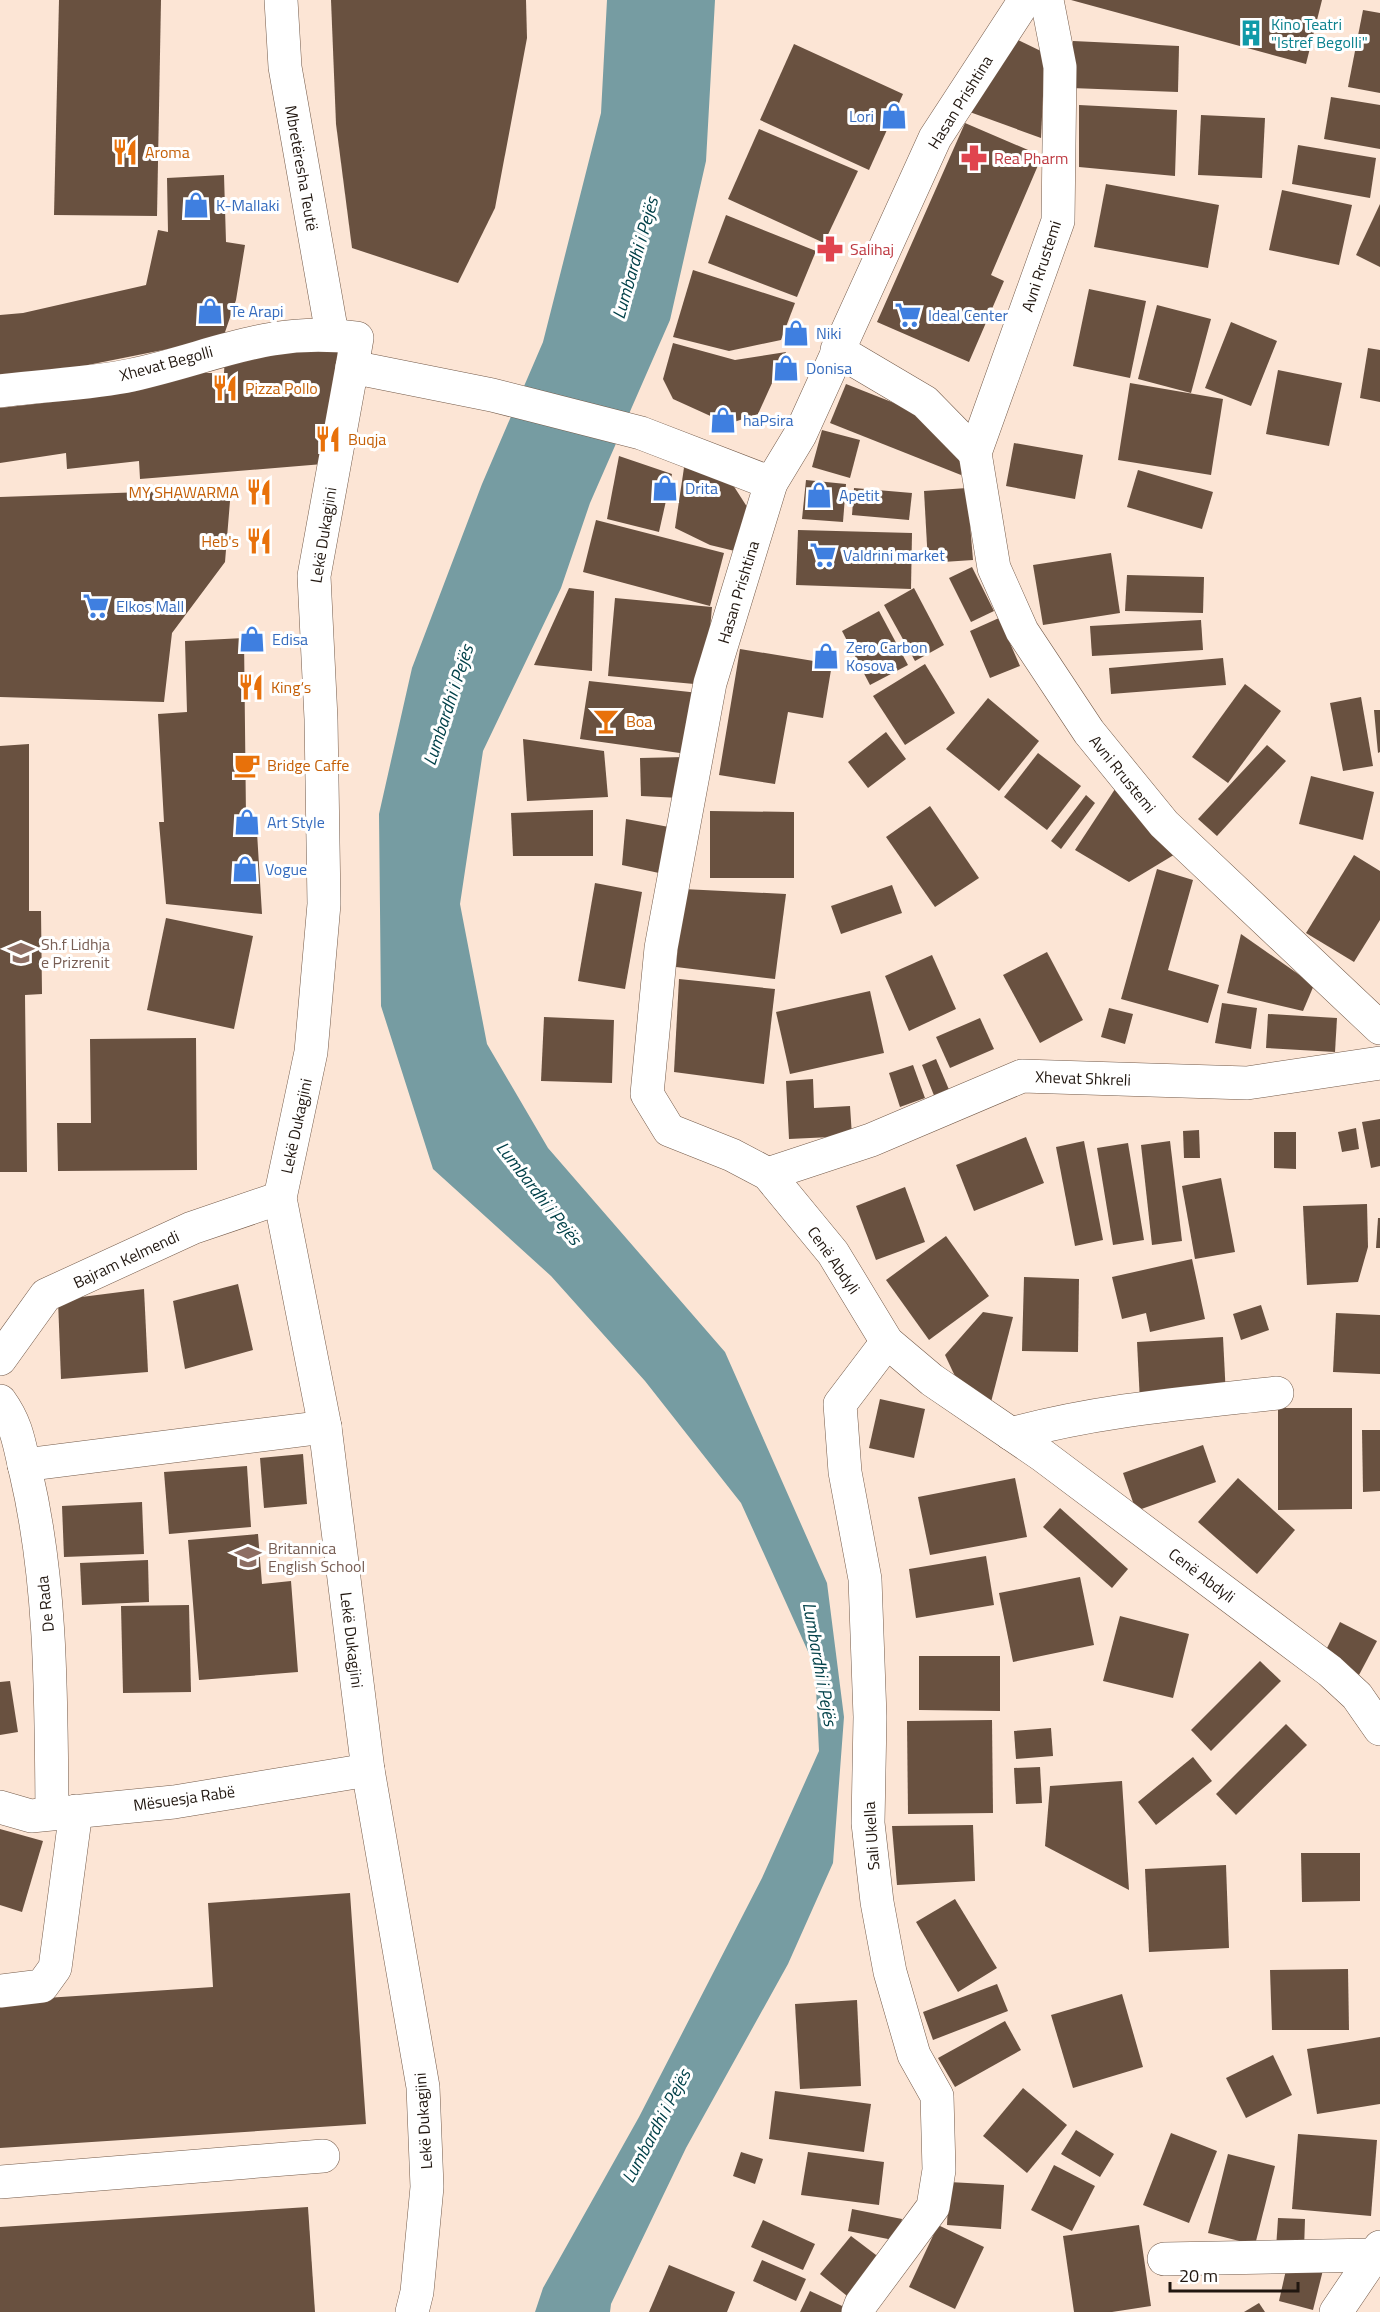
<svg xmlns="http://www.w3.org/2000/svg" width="1380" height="2312" font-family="'Titillium Web',sans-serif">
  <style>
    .water { fill: #769ca2 }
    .building { fill: #695140 }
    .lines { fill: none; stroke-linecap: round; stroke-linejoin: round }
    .minor-casing { stroke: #745b4a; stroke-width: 34 }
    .minor { stroke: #fff; stroke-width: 33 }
    .labels { text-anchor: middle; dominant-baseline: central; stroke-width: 6; stroke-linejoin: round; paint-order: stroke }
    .culture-label { font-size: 16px; fill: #0d838f; stroke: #fff; text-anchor: start }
    .street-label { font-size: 16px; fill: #211710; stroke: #fff }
    .shop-label { font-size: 16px; fill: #366cbe; stroke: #fff; text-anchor: start }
    .food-label { font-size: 16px; fill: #c56008; stroke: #fff; text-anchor: start }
    .health-label { font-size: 16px; fill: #be3a42; stroke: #fff; text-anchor: start }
    .education-label { font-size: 16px; fill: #785e54; stroke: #fff; text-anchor: start }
    .water-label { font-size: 18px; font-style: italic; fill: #024149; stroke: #fff }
  </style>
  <rect width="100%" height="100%" fill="#fce5d5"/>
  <polygon class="water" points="607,0 715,0 706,161 670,320 590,503 561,588 483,751 460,904 487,1044 548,1148 725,1352 827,1583 844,1717 833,1863 788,1964 686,2148 611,2304 610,2312 535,2312 543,2288 639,2117 762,1878 819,1751 815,1667 741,1503 645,1381 551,1276 433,1169 381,1006 379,814 412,668 482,484 543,342 601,113"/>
  <g class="building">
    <polygon points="59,0 161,0 157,216 54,215"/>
    <polygon points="331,0 526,0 527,38 495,208 458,283 352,248 336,124"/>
    <polygon points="1071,0 1322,0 1306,64"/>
    <polygon points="1363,10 1380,13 1380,93 1348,87"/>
    <polygon points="1014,38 1045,53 1041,138 967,111"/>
    <polygon points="1073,41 1179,46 1178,92 1071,88"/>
    <polygon points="794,44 903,94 869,170 760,120"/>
    <polygon points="1331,97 1380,105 1380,149 1324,139"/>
    <polygon points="1079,105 1177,110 1175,176 1079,167"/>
    <polygon points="1201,115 1265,118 1262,178 1198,175"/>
    <polygon points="965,123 1042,156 991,275 1004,281 969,362 877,322"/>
    <polygon points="759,129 858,171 824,243 728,199"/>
    <polygon points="1298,145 1376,158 1370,198 1292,184"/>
    <polygon points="224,175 226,242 245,245 236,300 223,338 33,376 0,379 0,315 23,313 146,285 158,230 168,232 167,178"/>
    <polygon points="1106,184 1219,205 1208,268 1094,247"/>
    <polygon points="1282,190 1352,205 1339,265 1269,250"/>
    <polygon points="1380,204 1380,267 1356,255"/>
    <polygon points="726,215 816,251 797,297 708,263"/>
    <polygon points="693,270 795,303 781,340 729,351 673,337"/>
    <polygon points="1089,289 1146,301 1130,378 1073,366"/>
    <polygon points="1157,305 1211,319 1191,393 1138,379"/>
    <polygon points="1231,322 1277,341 1251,406 1205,388"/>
    <polygon points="673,343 735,360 786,352 758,414 728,424 673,399 663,379"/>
    <polygon points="344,344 323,464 140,479 139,461 67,469 66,453 0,463 0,408 61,401 202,373 224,373 225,356"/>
    <polygon points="1368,348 1380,350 1380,402 1360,398"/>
    <polygon points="1278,370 1342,383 1329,446 1266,434"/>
    <polygon points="1130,383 1223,399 1211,475 1118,460"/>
    <polygon points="846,384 917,412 963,457 961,475 830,423"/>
    <polygon points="822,430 860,440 850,478 812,467"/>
    <polygon points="1014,443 1083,455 1075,499 1006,486"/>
    <polygon points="619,456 672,474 659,532 607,519"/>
    <polygon points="685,461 733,485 751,513 743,553 710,545 675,528"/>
    <polygon points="1138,470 1213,492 1202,529 1127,507"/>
    <polygon points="806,480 846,484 843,522 802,519"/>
    <polygon points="854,488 912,493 909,520 852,515"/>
    <polygon points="967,488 973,560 928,563 924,491"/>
    <polygon points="231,489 225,562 172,633 164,702 0,697 0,497"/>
    <polygon points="596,520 724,553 710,606 583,572"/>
    <polygon points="798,530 912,533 911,589 796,585"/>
    <polygon points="1111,553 1120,613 1043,625 1033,565"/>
    <polygon points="972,567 994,611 971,622 949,578"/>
    <polygon points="1127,575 1204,577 1203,613 1125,611"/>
    <polygon points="569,588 594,591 592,671 534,665"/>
    <polygon points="914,588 944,645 915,661 884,605"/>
    <polygon points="615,598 712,607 705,685 608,676"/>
    <polygon points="879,611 908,665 870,685 842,631"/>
    <polygon points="999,618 1020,666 990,678 970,631"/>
    <polygon points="1201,620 1203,650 1092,656 1090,626"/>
    <polygon points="244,638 246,817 256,816 262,914 166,904 159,822 164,822 158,714 187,712 185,641"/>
    <polygon points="740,649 832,664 823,718 788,712 775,784 719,775"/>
    <polygon points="1223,658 1226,685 1111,694 1109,668"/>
    <polygon points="925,664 955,713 905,745 873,696"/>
    <polygon points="589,681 699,693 687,754 580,739"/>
    <polygon points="1245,684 1281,711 1228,783 1192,757"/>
    <polygon points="1361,697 1373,766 1343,771 1330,703"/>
    <polygon points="988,698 1039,741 999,791 946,749"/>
    <polygon points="1374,710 1380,710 1380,752 1378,753"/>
    <polygon points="886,732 906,759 868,788 848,762"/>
    <polygon points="523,739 604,751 608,797 527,801"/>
    <polygon points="29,744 29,911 41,911 42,994 25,995 27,1172 0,1172 0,746"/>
    <polygon points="1267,745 1286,761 1217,836 1198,819"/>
    <polygon points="1038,753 1081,786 1047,830 1004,797"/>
    <polygon points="685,757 680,798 641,796 640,758"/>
    <polygon points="1311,776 1374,792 1363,840 1299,824"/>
    <polygon points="1115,789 1177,853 1129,882 1075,850"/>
    <polygon points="1086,795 1095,803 1061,849 1051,841"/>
    <polygon points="930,806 979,878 935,907 886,837"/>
    <polygon points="593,810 593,856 513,856 511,813"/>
    <polygon points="710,811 794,812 794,878 710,878"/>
    <polygon points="626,819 669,827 659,873 622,865"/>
    <polygon points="1354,855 1380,871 1380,920 1354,962 1306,933"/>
    <polygon points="1157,869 1193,880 1168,970 1219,985 1208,1023 1121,999"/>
    <polygon points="595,883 642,892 625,989 578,981"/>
    <polygon points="892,885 902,913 841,934 831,906"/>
    <polygon points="683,889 786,894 775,979 676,967"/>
    <polygon points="166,918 253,936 234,1029 147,1010"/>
    <polygon points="1241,934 1314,985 1303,1011 1227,993"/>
    <polygon points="1047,952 1083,1020 1040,1043 1003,975"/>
    <polygon points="932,955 956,1009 909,1031 885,976"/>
    <polygon points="679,979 775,989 764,1084 674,1072"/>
    <polygon points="870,991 884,1053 790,1074 776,1012"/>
    <polygon points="1222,1003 1257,1008 1251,1049 1215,1043"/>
    <polygon points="1109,1008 1133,1014 1125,1044 1101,1037"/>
    <polygon points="1268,1014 1337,1018 1335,1052 1266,1048"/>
    <polygon points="544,1017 614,1020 612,1083 541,1081"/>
    <polygon points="980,1018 994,1049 950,1068 936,1037"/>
    <polygon points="196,1038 197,1170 58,1171 57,1123 91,1123 90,1039"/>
    <polygon points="936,1059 950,1092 935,1098 922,1065"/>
    <polygon points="913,1065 925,1098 900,1107 889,1073"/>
    <polygon points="813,1079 814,1108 850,1106 852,1136 789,1139 786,1081"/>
    <polygon points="1380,1119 1380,1166 1371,1168 1362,1122"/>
    <polygon points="1356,1128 1359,1149 1342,1152 1338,1132"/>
    <polygon points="1199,1130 1200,1158 1184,1158 1183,1131"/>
    <polygon points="1274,1132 1296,1132 1296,1169 1274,1168"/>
    <polygon points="1026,1137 1044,1183 974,1211 956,1165"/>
    <polygon points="1084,1141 1103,1240 1075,1246 1056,1147"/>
    <polygon points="1170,1141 1182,1241 1152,1245 1141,1145"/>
    <polygon points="1128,1143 1144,1240 1113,1245 1097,1148"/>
    <polygon points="1221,1178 1235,1252 1195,1259 1182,1186"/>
    <polygon points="905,1187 925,1242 876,1260 856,1206"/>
    <polygon points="1367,1204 1368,1247 1358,1282 1307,1285 1303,1206"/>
    <polygon points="1378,1218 1380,1218 1380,1248 1376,1248"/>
    <polygon points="946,1236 989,1296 929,1340 886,1280"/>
    <polygon points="1192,1259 1205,1319 1150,1332 1146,1313 1122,1319 1112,1277"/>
    <polygon points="1024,1277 1079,1279 1078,1352 1022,1351"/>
    <polygon points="238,1284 253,1350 185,1369 173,1301"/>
    <polygon points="144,1289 148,1372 61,1379 58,1300"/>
    <polygon points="1261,1305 1269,1330 1241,1340 1233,1314"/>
    <polygon points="983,1312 1013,1317 990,1406 961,1389 945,1355"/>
    <polygon points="1336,1313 1380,1315 1380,1374 1333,1372"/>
    <polygon points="1223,1337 1226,1397 1140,1402 1137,1342"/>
    <polygon points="880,1399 925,1409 914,1458 869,1448"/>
    <polygon points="1278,1408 1352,1408 1352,1509 1278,1510"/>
    <polygon points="1362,1430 1380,1430 1380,1491 1363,1492"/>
    <polygon points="1203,1445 1216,1482 1136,1511 1123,1473"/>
    <polygon points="303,1454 307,1504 264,1508 260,1458"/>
    <polygon points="247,1466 251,1527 169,1534 164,1472"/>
    <polygon points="1015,1478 1027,1537 930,1555 918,1497"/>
    <polygon points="1238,1478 1295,1530 1257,1574 1198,1522"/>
    <polygon points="142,1502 144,1554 64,1557 62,1506"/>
    <polygon points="1060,1508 1128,1569 1112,1588 1043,1527"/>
    <polygon points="258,1534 262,1584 291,1581 298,1672 199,1680 188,1540"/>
    <polygon points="986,1556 994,1605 916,1618 909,1569"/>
    <polygon points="148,1560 149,1602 82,1605 80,1563"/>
    <polygon points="1080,1577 1094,1645 1013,1662 999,1593"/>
    <polygon points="189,1605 191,1692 123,1693 121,1606"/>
    <polygon points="1120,1616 1189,1634 1173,1698 1103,1681"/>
    <polygon points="1340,1622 1377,1641 1359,1675 1323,1656"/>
    <polygon points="919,1656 1000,1656 1000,1711 919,1710"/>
    <polygon points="1260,1661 1281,1681 1211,1751 1191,1730"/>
    <polygon points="10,1681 18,1732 0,1735 0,1682"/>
    <polygon points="992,1720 993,1813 908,1814 907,1721"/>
    <polygon points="1286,1724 1307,1745 1236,1815 1216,1794"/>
    <polygon points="1051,1728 1053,1756 1016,1759 1014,1731"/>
    <polygon points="1193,1757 1212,1781 1156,1825 1138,1802"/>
    <polygon points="1040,1767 1042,1803 1016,1804 1014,1768"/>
    <polygon points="1122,1781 1129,1890 1045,1846 1050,1786"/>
    <polygon points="973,1825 975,1881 897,1885 892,1826"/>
    <polygon points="0,1829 43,1841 22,1912 0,1905"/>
    <polygon points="1301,1853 1360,1853 1360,1901 1302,1902"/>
    <polygon points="1226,1865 1229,1948 1149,1952 1145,1869"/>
    <polygon points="350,1893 366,2124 0,2148 0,2001 213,1987 208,1903"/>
    <polygon points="955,1899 997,1968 958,1992 916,1922"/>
    <polygon points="1348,1969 1349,2030 1272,2030 1270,1970"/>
    <polygon points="997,1984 1008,2011 933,2040 923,2012"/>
    <polygon points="1122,1994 1143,2067 1073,2088 1051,2015"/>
    <polygon points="857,2000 861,2086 800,2089 795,2004"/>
    <polygon points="1005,2021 1021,2050 955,2087 938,2058"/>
    <polygon points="1380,2037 1380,2104 1317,2114 1307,2049"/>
    <polygon points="1273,2055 1292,2095 1246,2118 1226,2078"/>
    <polygon points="1023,2088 1067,2125 1027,2173 983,2136"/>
    <polygon points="775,2091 871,2104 864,2152 769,2139"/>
    <polygon points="1076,2130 1114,2154 1100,2177 1061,2154"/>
    <polygon points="1171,2133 1217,2151 1189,2223 1143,2205"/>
    <polygon points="1298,2134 1377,2140 1371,2216 1292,2209"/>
    <polygon points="741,2152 763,2159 755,2184 733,2176"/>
    <polygon points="808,2152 884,2162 879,2205 801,2195"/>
    <polygon points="1228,2154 1275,2166 1255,2245 1208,2233"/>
    <polygon points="1054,2165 1095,2186 1072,2231 1031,2210"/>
    <polygon points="949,2182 1004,2185 1001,2229 947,2225"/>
    <polygon points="308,2207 315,2312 0,2312 0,2227"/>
    <polygon points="852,2209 902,2219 898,2241 848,2231"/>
    <polygon points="1278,2218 1305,2219 1304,2250 1276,2249"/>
    <polygon points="763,2220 815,2244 803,2270 751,2247"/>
    <polygon points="938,2225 984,2247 955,2309 909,2287"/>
    <polygon points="1139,2225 1151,2306 1112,2312 1074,2312 1063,2236"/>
    <polygon points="851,2236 884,2261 852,2300 820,2274"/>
    <polygon points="762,2260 806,2279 796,2301 753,2281"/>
    <polygon points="1288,2261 1323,2270 1313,2310 1279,2301"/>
    <polygon points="669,2265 735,2292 727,2312 649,2312"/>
    <polygon points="810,2291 855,2312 800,2312"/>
    <polygon points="1259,2303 1265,2312 1244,2312"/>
  </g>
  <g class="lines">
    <g class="minor-casing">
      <g id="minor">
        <polyline points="281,0 285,67 332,334"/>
        <polyline points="1025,0 935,138 800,435 771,483 710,683 661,948 647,1094 669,1130 732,1155 768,1174 833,1253 887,1342 932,1380 1042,1455 1330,1671 1357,1696 1380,1729"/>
        <polyline points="1047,0 1060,67 1058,221 975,453 994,568 1022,631 1089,732 1164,824 1380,1028"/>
        <polyline points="837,350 925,402 975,453"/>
        <path d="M0 391C44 385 90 384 132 375 215 357 268 326 357 338L352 367"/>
        <polyline points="768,1174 871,1140 1022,1076 1247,1083 1380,1063"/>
        <polyline points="0,1359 46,1295 192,1228 280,1198"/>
        <path d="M0 1401C18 1426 19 1444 26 1473 52 1584 51 1700 52 1813"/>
        <path d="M1011 1434C1099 1410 1187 1403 1277 1393"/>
        <polyline points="24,1465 325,1427"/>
        <polyline points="0,1807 31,1816 174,1802 368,1770"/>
        <polyline points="0,1991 42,1986 55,1968 76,1811"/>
        <polyline points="0,2182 323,2156"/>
        <polyline points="1164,2259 1375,2255"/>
        <polyline points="412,2312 417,2292 427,2187 423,2087 368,1770 325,1427 280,1198 311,1052 324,904 321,719 314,576 352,367 492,395 641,433 771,483"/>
        <polyline points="858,2312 861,2304 933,2207 939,2170 937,2096 914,2055 890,1972 877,1902 868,1823 870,1717 865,1579 845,1472 840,1404 887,1342"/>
        <polyline points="1336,2312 1380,2247"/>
      </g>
    </g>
    <use href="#minor" class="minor"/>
  </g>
  <defs>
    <g id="building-bare" transform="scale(2.07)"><path d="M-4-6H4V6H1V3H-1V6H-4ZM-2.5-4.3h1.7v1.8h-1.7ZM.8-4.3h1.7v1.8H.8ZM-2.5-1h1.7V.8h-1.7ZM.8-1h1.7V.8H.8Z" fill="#0f9aa8" stroke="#fff" stroke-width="2.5" paint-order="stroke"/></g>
    <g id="shop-bare" transform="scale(2.07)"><path d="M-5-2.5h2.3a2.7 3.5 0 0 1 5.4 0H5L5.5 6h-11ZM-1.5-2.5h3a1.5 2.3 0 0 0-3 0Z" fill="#3f7fe0" stroke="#fff" stroke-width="2.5" paint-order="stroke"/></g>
    <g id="restaurant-bare" transform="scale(2.07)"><path d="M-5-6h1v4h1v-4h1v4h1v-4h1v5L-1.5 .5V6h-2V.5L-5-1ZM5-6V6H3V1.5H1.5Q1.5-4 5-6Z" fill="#e8710a" stroke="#fff" stroke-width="2.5" paint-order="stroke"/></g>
    <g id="pharmacy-bare" transform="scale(2.07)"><path d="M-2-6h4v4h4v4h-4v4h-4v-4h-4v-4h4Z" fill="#e0444e" stroke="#fff" stroke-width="2.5" paint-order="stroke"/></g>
    <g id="supermarket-bare" transform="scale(2.07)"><path d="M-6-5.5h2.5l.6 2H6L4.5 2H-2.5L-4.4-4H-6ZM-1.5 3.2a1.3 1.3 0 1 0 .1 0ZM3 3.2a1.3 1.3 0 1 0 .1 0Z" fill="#3f7fe0" stroke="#fff" stroke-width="2.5" paint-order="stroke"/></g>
    <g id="bar-bare" transform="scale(2.07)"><path d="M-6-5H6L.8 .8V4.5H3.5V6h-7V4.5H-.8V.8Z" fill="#e8710a" stroke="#fff" stroke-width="2.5" paint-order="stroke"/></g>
    <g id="cafe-bare" transform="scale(2.07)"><path d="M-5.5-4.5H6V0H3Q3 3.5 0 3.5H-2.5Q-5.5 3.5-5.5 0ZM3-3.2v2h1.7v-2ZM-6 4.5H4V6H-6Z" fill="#e8710a" stroke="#fff" stroke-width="2.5" paint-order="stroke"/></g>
    <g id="school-bare" transform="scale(2.07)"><path d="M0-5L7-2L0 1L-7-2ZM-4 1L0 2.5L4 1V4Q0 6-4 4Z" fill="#8d6e63" stroke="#fff" stroke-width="2.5" paint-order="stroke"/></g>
  </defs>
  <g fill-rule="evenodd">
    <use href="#building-bare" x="1251" y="33"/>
    <use href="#shop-bare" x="894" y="116"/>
    <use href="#restaurant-bare" x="125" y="152"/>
    <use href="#pharmacy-bare" x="974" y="158"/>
    <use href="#shop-bare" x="196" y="205"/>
    <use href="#pharmacy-bare" x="830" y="249"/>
    <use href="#shop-bare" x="210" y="311"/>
    <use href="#supermarket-bare" x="908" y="315"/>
    <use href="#shop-bare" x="796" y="333"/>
    <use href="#shop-bare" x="786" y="368"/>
    <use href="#restaurant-bare" x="225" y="388"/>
    <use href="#shop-bare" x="723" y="420"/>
    <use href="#restaurant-bare" x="328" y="439"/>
    <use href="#shop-bare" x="665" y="488"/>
    <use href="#restaurant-bare" x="259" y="492"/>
    <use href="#shop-bare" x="819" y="495"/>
    <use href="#restaurant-bare" x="259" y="541"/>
    <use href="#supermarket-bare" x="823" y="555"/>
    <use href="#supermarket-bare" x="96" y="606"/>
    <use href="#shop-bare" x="252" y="639"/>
    <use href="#shop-bare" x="826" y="656"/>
    <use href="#restaurant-bare" x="251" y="687"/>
    <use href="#bar-bare" x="606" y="721"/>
    <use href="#cafe-bare" x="247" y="765"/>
    <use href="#shop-bare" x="247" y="822"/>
    <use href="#shop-bare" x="245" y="869"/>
    <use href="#school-bare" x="21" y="953"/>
    <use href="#school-bare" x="248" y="1557"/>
  </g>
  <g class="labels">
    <g class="culture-label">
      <text x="1271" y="24">Kino Teatri<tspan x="1271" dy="18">"Istref Begolli"</tspan></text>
    </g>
    <g class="street-label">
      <text transform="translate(960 102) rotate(-58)">Hasan Prishtina</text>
      <text transform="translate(302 168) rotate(80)">Mbretëresha Teutë</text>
      <text transform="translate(1041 266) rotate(-72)">Avni Rrustemi</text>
      <text transform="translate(166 363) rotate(-15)">Xhevat Begolli</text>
      <text transform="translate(323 535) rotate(-81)">Lekë Dukagjini</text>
      <text transform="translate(738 592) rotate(-73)">Hasan Prishtina</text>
      <text transform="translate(1123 774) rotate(51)">Avni Rrustemi</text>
      <text transform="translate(1083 1078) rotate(2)">Xhevat Shkreli</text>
      <text transform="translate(296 1126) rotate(-78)">Lekë Dukagjini</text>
      <text transform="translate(126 1259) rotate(-25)">Bajram Kelmendi</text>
      <text transform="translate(834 1260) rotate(55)">Cenë Abdyli</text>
      <text transform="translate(1202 1575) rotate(37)">Cenë Abdyli</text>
      <text transform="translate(45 1604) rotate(-96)">De Rada</text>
      <text transform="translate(352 1640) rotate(83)">Lekë Dukagjini</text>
      <text transform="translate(184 1798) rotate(-8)">Mësuesja Rabë</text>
      <text transform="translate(871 1836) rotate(-94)">Sali Ukella</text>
      <text transform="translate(423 2121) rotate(-94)">Lekë Dukagjini</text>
    </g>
    <g class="shop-label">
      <text x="874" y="116" text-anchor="end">Lori</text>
      <text x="216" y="205">K-Mallaki</text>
      <text x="230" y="311">Te Arapi</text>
      <text x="928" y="315">Ideal Center</text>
      <text x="816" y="333">Niki</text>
      <text x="806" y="368">Donisa</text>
      <text x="743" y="420">haPsira</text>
      <text x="685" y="488">Drita</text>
      <text x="839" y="495">Apetit</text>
      <text x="843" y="555">Valdrini market</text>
      <text x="116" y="606">Elkos Mall</text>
      <text x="272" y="639">Edisa</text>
      <text x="846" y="647">Zero Carbon<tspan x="846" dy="18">Kosova</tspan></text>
      <text x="267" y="822">Art Style</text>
      <text x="265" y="869">Vogue</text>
    </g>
    <g class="food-label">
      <text x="145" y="152">Aroma</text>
      <text x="245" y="388">Pizza Pollo</text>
      <text x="348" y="439">Buqja</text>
      <text x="239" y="492" text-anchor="end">MY SHAWARMA</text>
      <text x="239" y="541" text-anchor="end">Heb's</text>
      <text x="271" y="687">King‘s</text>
      <text x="626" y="721">Boa</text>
      <text x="267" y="765">Bridge Caffe</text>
    </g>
    <g class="health-label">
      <text x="994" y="158">Rea Pharm</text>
      <text x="850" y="249">Salihaj</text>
    </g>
    <g class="education-label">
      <text x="41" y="944">Sh.f Lidhja<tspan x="41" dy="18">e Prizrenit</tspan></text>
      <text x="268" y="1548">Britannica<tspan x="268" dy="18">English School</tspan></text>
    </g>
    <g class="water-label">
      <text transform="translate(635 258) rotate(-74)">Lumbardhi i Pejës</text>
      <text transform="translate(448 705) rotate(-72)">Lumbardhi i Pejës</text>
      <text transform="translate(539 1193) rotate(52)">Lumbardhi i Pejës</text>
      <text transform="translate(820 1664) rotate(80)">Lumbardhi i Pejës</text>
      <text transform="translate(656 2126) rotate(-62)">Lumbardhi i Pejës</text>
    </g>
  </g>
  <path d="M1170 2282v9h128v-9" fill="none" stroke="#211710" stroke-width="3"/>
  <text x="1179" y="2282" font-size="18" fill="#211710" stroke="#ffffff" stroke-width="4.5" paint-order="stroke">20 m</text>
</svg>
